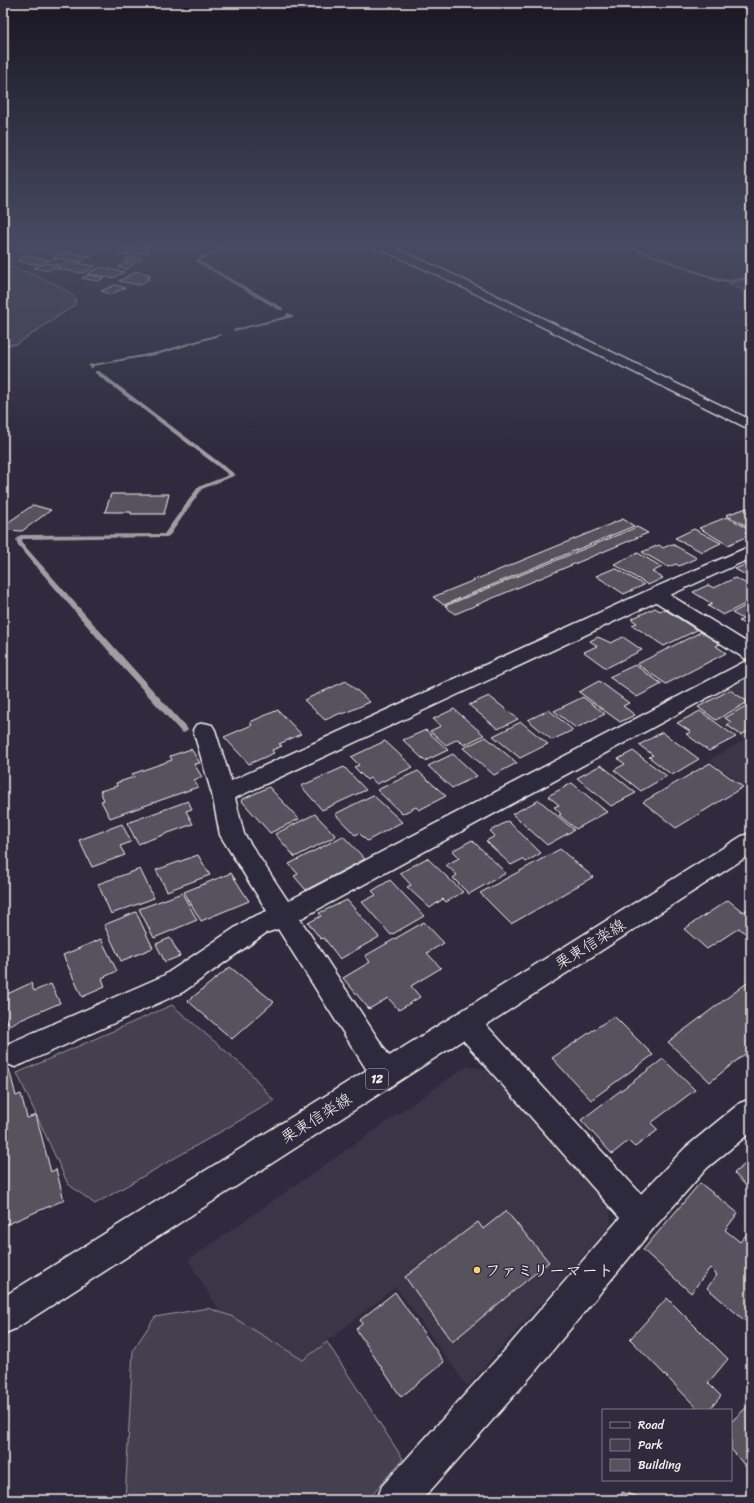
<svg xmlns="http://www.w3.org/2000/svg" width="754" height="1503" font-family="Sriracha,'Klee One',sans-serif">
  <style>
    .built { fill: #3b3647 }
    .green { fill: #454050; stroke: #9c989c }
    .lines { fill: none; stroke-linecap: round; stroke-linejoin: round }
    .stream { fill: #a19ea0; fill-rule: evenodd }
    .building { fill: #56525f; stroke: #f4f1e8 }
    .street-casing { stroke: #f4f1e8; stroke-width: 3 }
    .primary-casing { stroke: #f4f1e8; stroke-width: 3 }
    .street { fill: #2f2a3d; fill-rule: evenodd }
    .primary { fill: #2f2a3d; fill-rule: evenodd }
    .poi-dot { fill: #ffd166; stroke: #2f2a3d; stroke-width: 1.5 }
    .labels { text-anchor: middle; dominant-baseline: central; stroke-width: 3; stroke-linejoin: round; paint-order: stroke }
    .shield { fill: #2f2a3d; stroke: #b9b5b5; stroke-width: 1 }
    .shield-label { font-size: 12px; font-weight: bold; fill: #f4f1e8 }
    .near-street-label { font-size: 16px; fill: #f4f1e8; stroke: #2f2a3d }
    .near-poi-label { font-size: 16px; font-weight: bold; fill: #f4f1e8; stroke: #2f2a3d; text-anchor: start }
  </style>
  <rect width="100%" height="100%" fill="#2f2a3d"/>
  <filter id="ink" filterUnits="userSpaceOnUse"><feTurbulence type="fractalNoise" baseFrequency=".025" numOctaves="2"/><feDisplacementMap in="SourceGraphic" scale="8" xChannelSelector="R" yChannelSelector="G"/><feConvolveMatrix kernelMatrix="1 2 1 2 8 2 1 2 1" color-interpolation-filters="sRGB"/></filter>
  <g filter="url(#ink)">
    <g class="built">
      <polygon points="751,677 751,791 709,760 744,740 696,707"/>
      <polygon points="467,1066 486,1069 610,1207 611,1225 467,1386 396,1287 303,1360 231,1317 220,1312 188,1260"/>
    </g>
    <g class="green">
      <path d="M3 264C24 271 61 282 76 299L75 305 17 344 3 346Z"/>
      <polygon points="751,279 751,293 728,284"/>
      <polygon points="172,1005 249,1071 274,1101 95,1204 68,1184 17,1073"/>
      <polygon points="208,1308 231,1316 303,1360 327,1342 403,1459 367,1500 125,1500 133,1350 155,1317"/>
    </g>
    <g class="lines">
      <g class="stream">
        <polygon points="223,242 227,242 216,252 200,261 283,308 283,310 279,310 196,262 196,260 214,250"/>
        <polygon points="614,242 619,242 719,279 730,280 751,276 751,278 730,282 717,281"/>
        <polygon points="288,313 293,315 293,317 234,331 232,330 287,316 286,314"/>
        <polygon points="218,334 222,335 160,354 93,366 93,368 91,368 88,365 159,352"/>
        <polygon points="95,371 99,371 236,475 202,489 170,535 167,537 23,539 22,540 23,544 130,665 187,728 188,730 184,733 181,732 124,669 18,545 16,540 19,536 21,535 164,534 198,487 229,475 95,373"/>
      </g>
    </g>
    <g class="building">
      <polygon points="144,243 145,245 111,248 110,246"/>
      <polygon points="148,246 148,253 118,255 119,247"/>
      <polygon points="64,252 75,254 91,256 81,262 52,258"/>
      <polygon points="26,256 50,260 40,265 16,261"/>
      <polygon points="127,257 142,258 139,261 125,261"/>
      <polygon points="68,262 95,266 83,273 56,269"/>
      <polygon points="45,263 59,265 48,271 34,268"/>
      <polygon points="124,263 134,264 128,269 118,267"/>
      <polygon points="100,267 124,272 113,278 87,274"/>
      <polygon points="137,271 151,275 147,277 150,278 140,285 119,281"/>
      <polygon points="90,275 105,278 97,281 82,278"/>
      <polygon points="115,285 125,288 111,294 101,291"/>
      <polygon points="111,494 169,494 164,514 131,514 131,512 105,512"/>
      <polygon points="33,505 51,510 22,531 3,530 3,526"/>
      <polygon points="747,508 751,510 751,528 726,515"/>
      <polygon points="727,517 751,530 745,533 750,535 728,545 699,528"/>
      <polygon points="623,519 634,526 444,605 433,597"/>
      <polygon points="637,527 648,533 455,614 445,606"/>
      <polygon points="694,529 721,543 702,552 675,538"/>
      <polygon points="672,544 697,558 679,566 676,564 668,567 642,552 659,545 663,548"/>
      <polygon points="638,553 662,567 652,572 663,578 648,585 614,564"/>
      <polygon points="751,562 751,578 735,569"/>
      <polygon points="615,568 644,585 624,594 596,576"/>
      <polygon points="735,578 751,586 751,601 723,615 708,606 712,604 693,592 708,585 714,588"/>
      <polygon points="751,603 751,628 739,621 743,619 732,613"/>
      <polygon points="655,608 660,611 664,609 697,630 664,646 632,625 637,623 631,619"/>
      <polygon points="701,632 720,644 716,646 726,653 666,684 637,664"/>
      <polygon points="598,637 611,643 623,637 642,650 606,668 584,652 597,646 590,641"/>
      <polygon points="635,665 662,684 637,697 609,677"/>
      <polygon points="346,681 370,702 343,714 341,713 325,720 304,700"/>
      <polygon points="599,681 629,703 623,706 635,715 620,722 579,692"/>
      <polygon points="730,690 748,702 716,720 698,707"/>
      <polygon points="489,696 518,719 498,729 469,705"/>
      <polygon points="583,697 605,714 576,728 554,711"/>
      <polygon points="751,703 751,735 746,732 741,735 727,725 731,722 725,718"/>
      <polygon points="454,709 484,735 464,745 458,739 446,745 430,731 441,726 433,719"/>
      <polygon points="278,710 301,734 279,744 282,746 272,750 274,753 249,764 224,737 252,725 250,722"/>
      <polygon points="549,710 573,730 552,740 528,720"/>
      <polygon points="700,711 736,737 709,751 686,734 691,732 677,723"/>
      <polygon points="521,722 548,744 520,758 493,736"/>
      <polygon points="426,730 448,750 425,761 403,740"/>
      <polygon points="662,732 699,759 672,775 649,757 653,755 639,745"/>
      <polygon points="486,737 517,763 494,775 463,748"/>
      <polygon points="385,741 413,767 377,784 370,778 367,780 354,767 359,765 351,757"/>
      <polygon points="191,749 200,763 194,764 202,777 194,780 198,787 110,818 101,801 104,800 100,791 117,786 116,783 134,777 132,774 172,760 170,756"/>
      <polygon points="633,751 667,776 641,791 614,770 625,764 618,759"/>
      <polygon points="453,754 477,776 452,788 428,766"/>
      <polygon points="710,763 743,787 676,828 643,802"/>
      <polygon points="601,765 636,793 611,806 577,778"/>
      <polygon points="344,767 366,790 322,810 301,786"/>
      <polygon points="418,771 446,796 419,810 416,807 402,814 377,790"/>
      <polygon points="572,783 607,812 576,829 559,815 561,814 554,807 559,805 548,796"/>
      <polygon points="269,787 299,819 270,833 241,800"/>
      <polygon points="373,795 402,822 367,841 359,833 355,835 335,814"/>
      <polygon points="539,800 574,830 547,845 512,814"/>
      <polygon points="188,801 192,809 186,811 193,824 138,844 127,823"/>
      <polygon points="315,814 336,836 295,857 275,834"/>
      <polygon points="508,821 541,853 526,862 523,859 511,865 486,841 495,836 490,831"/>
      <polygon points="122,824 131,842 120,846 125,855 92,867 79,840"/>
      <polygon points="343,836 365,859 306,890 294,876 298,874 289,864"/>
      <polygon points="472,840 506,873 469,894 453,878 457,875 446,865 459,858 452,851"/>
      <polygon points="560,849 593,877 511,924 480,893"/>
      <polygon points="198,855 210,875 167,891 156,870"/>
      <polygon points="427,858 463,892 446,902 443,899 430,908 407,887 411,885 400,873"/>
      <polygon points="140,869 154,898 111,914 98,884"/>
      <polygon points="231,873 249,901 201,921 184,892"/>
      <polygon points="390,880 424,916 391,935 362,902 376,895 372,891"/>
      <polygon points="182,893 197,920 154,938 139,909"/>
      <polygon points="347,900 379,937 340,959 324,938 321,939 308,923 321,916 319,913"/>
      <polygon points="728,900 743,912 751,907 751,938 739,928 707,949 684,929"/>
      <polygon points="136,912 153,948 121,961 104,925"/>
      <polygon points="424,922 444,943 427,953 441,968 411,986 420,997 399,1010 388,998 369,1009 343,978 370,962 365,956"/>
      <polygon points="170,938 180,956 165,962 156,944"/>
      <polygon points="101,939 117,971 102,978 105,987 82,997 63,955"/>
      <polygon points="230,967 274,1002 232,1039 188,1001"/>
      <polygon points="751,980 751,1049 710,1082 668,1042"/>
      <polygon points="31,983 34,991 51,984 60,1003 9,1025 3,1011 3,996"/>
      <polygon points="614,1016 653,1055 591,1100 552,1058"/>
      <polygon points="663,1059 695,1090 651,1123 658,1130 635,1147 628,1141 612,1154 581,1120"/>
      <polygon points="9,1069 16,1096 21,1094 27,1118 36,1115 51,1172 56,1169 64,1200 3,1226 3,1071"/>
      <polygon points="749,1161 751,1163 751,1191 734,1173"/>
      <polygon points="700,1183 738,1213 725,1230 740,1242 751,1229 751,1326 707,1288 717,1275 710,1268 691,1293 643,1250"/>
      <polygon points="506,1211 549,1262 452,1342 405,1277 478,1222 483,1229"/>
      <polygon points="395,1292 444,1362 401,1397 356,1329 362,1324 360,1320"/>
      <polygon points="667,1298 728,1359 708,1383 721,1396 709,1410 699,1410 630,1339"/>
      <polygon points="751,1403 751,1473 731,1449 731,1422"/>
      <polygon points="622,1492 648,1500 621,1500"/>
    </g>
    <g class="lines">
      <g class="street-casing">
        <g id="street">
          <polygon points="368,242 382,242 452,274 751,420 751,430 444,278 369,244"/>
          <path d="M751 546V558L670 595 751 645V674L300 919 395 1065 400 1074 395 1083 385 1087 375 1083 278 929 266 933 183 992 25 1063 15 1067 5 1063C2 1057 2 1051 5 1045L163 976 248 919 267 911 220 835 212 794 193 730 196 725 204 723 212 725 215 730 231 781 649 590ZM656 602 744 658 751 660 744 662 288 901 244 834 235 798Z"/>
          <polygon points="466,1011 476,1014 641,1194 685,1148 740,1103 751,1099 751,1132 707,1168 653,1229 533,1374 422,1500 377,1500 382,1486 507,1348 620,1218 456,1032 452,1023 456,1014"/>
        </g>
      </g>
      <g class="primary-casing">
        <polygon id="primary" points="751,833 751,854 15,1329 3,1334 3,1297 742,836"/>
      </g>
      <use href="#street" class="street"/>
      <use href="#primary" class="primary"/>
    </g>
  </g>
  <linearGradient id="sky" x2="0" y2="1"><stop stop-color="#1a1722"/><stop offset="0.54" stop-color="#474a62"/><stop offset="1" stop-color="#474a62" stop-opacity="0"/></linearGradient>
  <rect width="754" height="452" fill="url(#sky)"/>
  <circle class="poi-dot" cx="477" cy="1270" r="4"/>
  <g class="labels">
    <rect class="shield" x="366" y="1069" width="22" height="20" rx="3"/>
    <g class="shield-label">
      <text x="377" y="1079">12</text>
    </g>
    <g class="near-street-label">
      <text transform="translate(590 944) rotate(-32)">栗東信楽線</text>
      <text transform="translate(316 1118) rotate(-32)">栗東信楽線</text>
    </g>
    <g class="near-poi-label">
      <text x="485" y="1270">ファミリーマート</text>
    </g>
  </g>
  <rect width="754" height="1503" fill="none" stroke="#2f2a3d" stroke-width="16"/>
  <rect x="8" y="8" width="738" height="1487" fill="none" stroke="#f4f1e8" stroke-width="1.5" filter="url(#ink)"/>
  <rect x="602" y="1409" width="130" height="72" fill="#2f2a3d" stroke="#7e7a81"/>
  <rect x="610" y="1422" width="20" height="6" fill="#2f2a3d" stroke="#7e7a81"/>
  <text x="638" y="1429" font-size="12" fill="#f4f1e8">Road</text>
  <rect x="610" y="1439" width="20" height="12" fill="#454050" stroke="#7e7a81"/>
  <text x="638" y="1449" font-size="12" fill="#f4f1e8">Park</text>
  <rect x="610" y="1459" width="20" height="12" fill="#56525f" stroke="#7e7a81"/>
  <text x="638" y="1469" font-size="12" fill="#f4f1e8">Building</text>
</svg>
